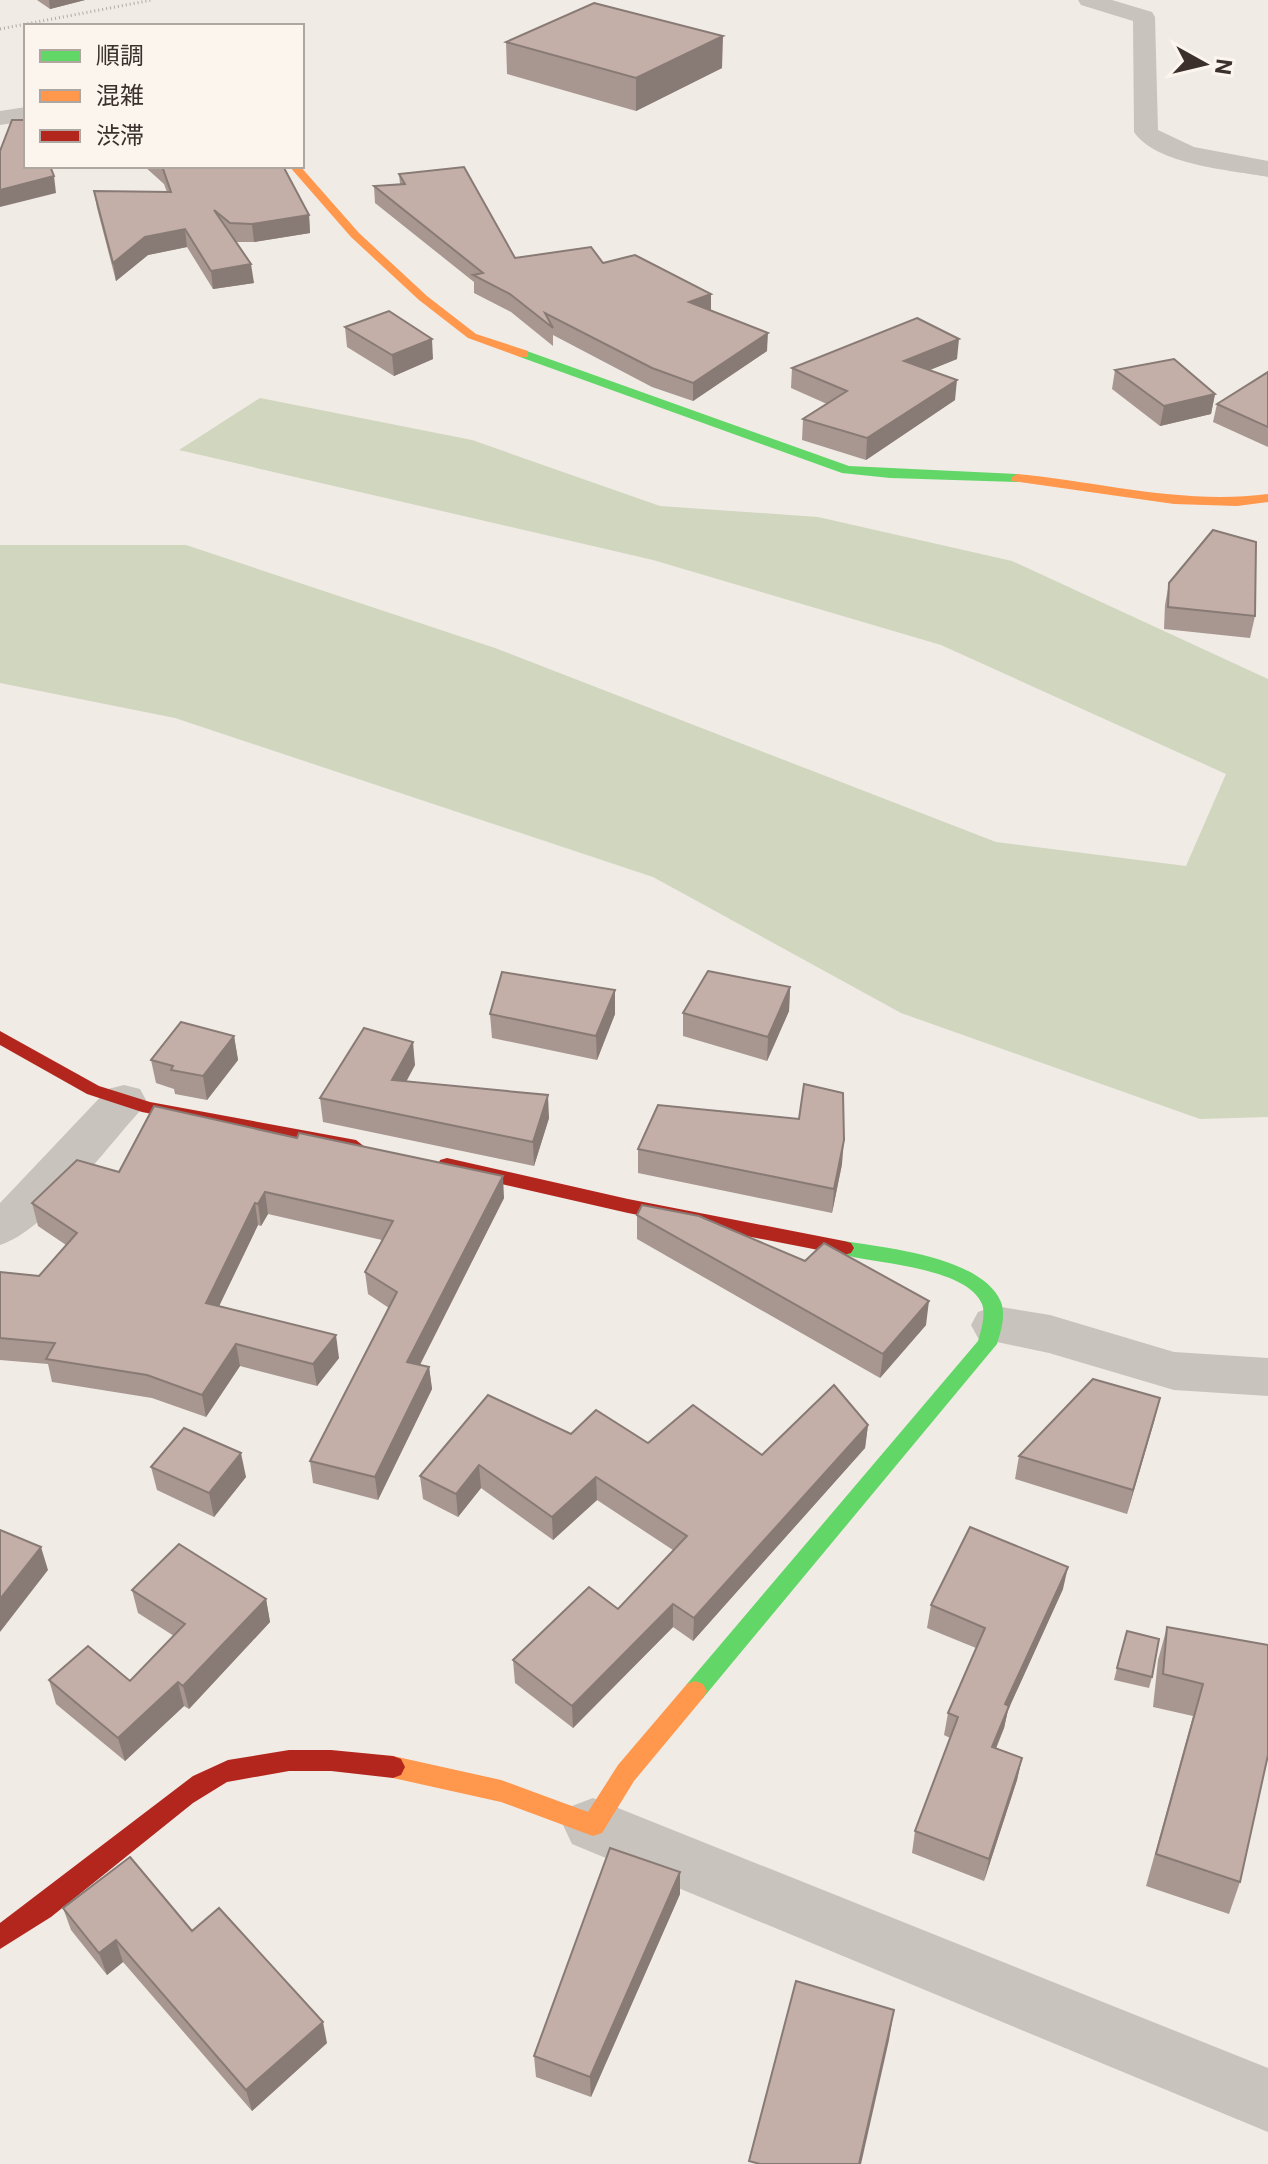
<svg xmlns="http://www.w3.org/2000/svg" width="1268" height="2164" font-family="Roboto,'Noto Sans JP',sans-serif">
  <style>
    .green { fill: #d1d6bf }
    .lines { fill: none; stroke-linecap: round; stroke-linejoin: round }
    .street { fill: #c9c3be; fill-rule: evenodd }
    .fast { fill: #63d668; fill-rule: evenodd }
    .slow { fill: #ff974d; fill-rule: evenodd }
    .jam { fill: #b3261e; fill-rule: evenodd }
    .rail { stroke: #b1aca8; stroke-width: 3; stroke-dasharray: 1 3; stroke-linecap: butt }
    .wall { fill: #a89690 }
    .shaded-wall { fill: #887a75 }
    .building { fill: #c3afa7; stroke: #887a75; stroke-width: 2 }
  </style>
  <rect width="100%" height="100%" fill="#f0ebe5"/>
  <polygon class="green" points="260,398 472,440 660,506 818,517 1012,561 1268,679 1268,1117 1200,1119 901,1013 653,877 175,718 0,683 0,545 186,545 495,648 996,842 1186,866 1226,774 941,645 653,560 179,450"/>
  <g class="lines">
    <g class="street">
      <path d="M1078 0H1112L1152 12 1155 17 1158 130 1194 147 1268 161V177C1231 170 1156 165 1134 132L1133 21 1081 5Z"/>
      <polygon points="26,107 26,121 0,125 0,111"/>
      <path d="M124 1085 140 1089 146 1100 140 1111C106 1148 46 1231 0 1245V1203L108 1089Z"/>
      <polygon points="995,1306 1050,1315 1174,1352 1268,1358 1268,1396 1174,1390 1049,1353 978,1338 971,1325 978,1312"/>
      <polygon points="593,1798 1268,2068 1268,2132 572,1844 563,1825 572,1806"/>
    </g>
    <g class="fast">
      <polygon points="524,350 849,466 1017,474 1023,478 1017,482 890,478 842,473 520,357 518,354"/>
      <path d="M844 1241C887 1248 982 1257 1001 1302 1006 1315 1001 1331 997 1344L703 1698 695 1701 687 1698 683 1691 687 1684 978 1341C981 1330 986 1315 982 1304 966 1266 872 1264 837 1253L834 1248 837 1243Z"/>
    </g>
    <g class="slow">
      <polygon points="289,166 300,166 359,233 427,296 476,334 528,351 528,357 520,357 468,338 419,300 351,237"/>
      <path d="M1017 474C1101 482 1183 505 1268 494V502L1237 506 1174 504 1012 481 1011 478Z"/>
      <polygon points="695,1681 703,1684 707,1691 703,1698 634,1781 602,1833 593,1836 501,1802 393,1778 385,1775 381,1767 385,1759 393,1756 501,1780 588,1812 618,1765 687,1684"/>
    </g>
    <g class="jam">
      <polygon points="0,1031 99,1086 150,1102 356,1140 365,1147 356,1154 142,1112 87,1094 0,1045"/>
      <polygon points="447,1158 628,1199 844,1241 851,1243 854,1248 851,1253 844,1255 628,1213 440,1170 438,1165 440,1160"/>
      <polygon points="289,1750 331,1750 393,1756 401,1759 405,1767 401,1775 393,1778 331,1771 289,1771 227,1782 193,1803 51,1917 0,1949 0,1923 193,1776 228,1760"/>
    </g>
    <polyline class="rail" points="0,29 152,0"/>
  </g>
  <g class="wall">
    <polygon points="37,0 85,0 50,9"/>
    <polygon points="506,42 722,68 636,111 507,74"/>
    <polygon points="144,166 283,166 309,215 310,233 254,242 236,242 254,283 213,289 187,247 148,255 116,281 97,208 94,191 167,192 164,184"/>
    <polygon points="399,174 515,258 603,263 711,311 767,351 693,401 652,387 553,335 553,346 511,312 474,293 474,282 375,203 374,186 400,184"/>
    <polygon points="345,327 433,359 394,376 347,347"/>
    <polygon points="957,359 930,370 955,400 866,460 802,440 803,419 827,404 791,388 792,368"/>
    <polygon points="1115,370 1215,394 1211,414 1160,426 1112,389"/>
    <polygon points="1268,372 1268,447 1213,422 1217,404"/>
    <polygon points="1169,583 1255,616 1250,638 1164,629 1165,605"/>
    <polygon points="790,987 789,1011 767,1061 683,1036 683,1013"/>
    <polygon points="615,990 615,1014 597,1060 492,1038 490,1014"/>
    <polygon points="234,1036 238,1060 207,1100 175,1094 174,1089 156,1083 151,1060"/>
    <polygon points="415,1065 406,1081 549,1118 534,1166 323,1122 320,1098"/>
    <polygon points="638,1149 842,1164 832,1213 638,1173"/>
    <polygon points="119,1172 504,1198 420,1365 429,1367 432,1389 378,1500 313,1483 310,1461 389,1308 368,1294 365,1272 382,1240 268,1214 261,1226 258,1225 219,1306 339,1358 317,1386 240,1366 206,1417 152,1398 52,1382 48,1364 0,1360 0,1272 39,1276 66,1245 38,1226 32,1203"/>
    <polygon points="637,1215 926,1325 880,1378 637,1239"/>
    <polygon points="1160,1398 1127,1514 1015,1479 1019,1456"/>
    <polygon points="868,1425 865,1448 693,1641 673,1627 573,1728 515,1683 513,1660 618,1609 673,1550 597,1500 553,1540 481,1488 458,1517 423,1499 420,1476 571,1434 762,1455"/>
    <polygon points="151,1467 246,1477 214,1517 157,1490"/>
    <polygon points="1063,1589 1008,1710 1004,1728 996,1749 1022,1758 1017,1780 984,1881 912,1853 915,1831 950,1738 944,1735 948,1713 976,1648 927,1628 931,1605"/>
    <polygon points="132,1590 266,1599 270,1622 189,1709 184,1706 125,1761 56,1704 49,1680 130,1681 174,1636 138,1613"/>
    <polygon points="1167,1627 1268,1645 1240,1882 1229,1914 1146,1886 1193,1716 1153,1707 1158,1660"/>
    <polygon points="1117,1668 1152,1677 1149,1688 1114,1680"/>
    <polygon points="680,1872 680,1894 591,2097 536,2077 534,2056"/>
    <polygon points="63,1908 192,1931 327,2043 252,2111 123,1962 107,1975 71,1930"/>
  </g>
  <g class="shaded-wall">
    <polygon points="49,0 85,0 50,9"/>
    <polygon points="723,36 722,68 636,111 636,78"/>
    <polygon points="54,176 56,193 0,207 0,190"/>
    <polygon points="309,215 310,233 254,242 252,224"/>
    <polygon points="185,229 187,247 148,255 116,281 113,263 145,237"/>
    <polygon points="251,264 254,283 213,289 211,271"/>
    <polygon points="711,294 711,312 689,302"/>
    <polygon points="768,333 767,351 693,401 693,383"/>
    <polygon points="432,339 433,359 394,376 392,355"/>
    <polygon points="959,339 957,359 902,381 904,361"/>
    <polygon points="957,380 955,400 866,460 867,438"/>
    <polygon points="1215,394 1211,414 1160,426 1164,406"/>
    <polygon points="790,987 789,1011 767,1061 768,1037"/>
    <polygon points="615,990 615,1014 597,1060 596,1036"/>
    <polygon points="234,1036 238,1060 207,1100 203,1076"/>
    <polygon points="413,1042 415,1065 395,1103 392,1080"/>
    <polygon points="548,1095 549,1118 534,1166 533,1142"/>
    <polygon points="844,1140 842,1164 832,1213 834,1189"/>
    <polygon points="503,1176 504,1198 410,1384 407,1362"/>
    <polygon points="265,1192 268,1214 261,1226 258,1204"/>
    <polygon points="255,1203 258,1225 210,1325 206,1303"/>
    <polygon points="929,1301 926,1325 880,1378 883,1354"/>
    <polygon points="336,1335 339,1358 317,1386 313,1364"/>
    <polygon points="236,1344 240,1366 206,1417 202,1395"/>
    <polygon points="429,1367 432,1389 378,1500 375,1477"/>
    <polygon points="1160,1398 1154,1422 1127,1514 1133,1490"/>
    <polygon points="868,1425 865,1448 693,1641 694,1618"/>
    <polygon points="241,1453 246,1477 214,1517 209,1493"/>
    <polygon points="479,1465 481,1488 458,1517 456,1494"/>
    <polygon points="596,1477 597,1500 553,1540 552,1517"/>
    <polygon points="41,1547 48,1570 0,1632 0,1599"/>
    <polygon points="1068,1567 1063,1589 1008,1710 1004,1728 987,1769 992,1747 1005,1704"/>
    <polygon points="266,1599 270,1622 189,1709 183,1686"/>
    <polygon points="673,1604 673,1627 573,1728 572,1706"/>
    <polygon points="178,1682 184,1706 125,1761 118,1738"/>
    <polygon points="1022,1758 1017,1780 984,1881 989,1859"/>
    <polygon points="680,1872 680,1894 591,2097 590,2077"/>
    <polygon points="116,1940 123,1962 107,1975 99,1953"/>
    <polygon points="894,2010 889,2040 861,2164 859,2164"/>
    <polygon points="323,2022 327,2043 252,2111 246,2090"/>
  </g>
  <g class="building">
    <polygon points="594,3 723,36 636,78 506,42"/>
    <polygon points="12,120 26,120 26,166 50,166 54,176 0,190 0,151"/>
    <polygon points="162,166 283,166 309,215 252,224 230,223 214,210 251,264 211,271 185,229 145,237 113,263 94,191 171,192"/>
    <polygon points="464,167 515,258 591,247 603,263 635,255 711,294 689,302 768,333 693,383 652,368 545,313 553,328 510,294 473,275 483,273 374,186 405,184 399,174"/>
    <polygon points="389,311 432,339 392,355 345,327"/>
    <polygon points="917,318 959,339 904,361 957,380 867,438 803,419 847,391 792,368"/>
    <polygon points="1174,359 1215,394 1164,406 1115,370"/>
    <polygon points="1268,372 1268,427 1217,404"/>
    <polygon points="1213,530 1256,542 1255,616 1168,607 1169,583"/>
    <polygon points="708,971 790,987 768,1037 683,1013"/>
    <polygon points="502,972 615,990 596,1036 490,1014"/>
    <polygon points="181,1022 234,1036 203,1076 171,1070 173,1066 151,1060"/>
    <polygon points="364,1028 413,1042 392,1080 548,1095 533,1142 320,1098"/>
    <polygon points="804,1084 843,1093 844,1140 834,1189 638,1149 658,1105 799,1119"/>
    <polygon points="154,1106 297,1138 299,1133 503,1176 407,1362 429,1367 375,1477 310,1461 397,1292 365,1272 393,1221 265,1192 258,1204 255,1203 206,1303 336,1335 313,1364 236,1344 202,1395 147,1375 46,1359 55,1343 0,1338 0,1272 39,1276 77,1233 32,1203 77,1160 119,1172"/>
    <polygon points="642,1205 699,1216 805,1261 824,1243 929,1301 883,1354 637,1215"/>
    <polygon points="1093,1379 1160,1398 1133,1490 1019,1456"/>
    <polygon points="834,1385 868,1425 694,1618 673,1604 572,1706 513,1660 589,1587 618,1609 687,1536 596,1477 552,1517 479,1465 456,1494 420,1476 488,1395 571,1434 596,1410 648,1443 693,1405 762,1455"/>
    <polygon points="184,1428 241,1453 209,1493 151,1467"/>
    <polygon points="970,1527 1068,1567 1005,1704 1009,1706 992,1747 1022,1758 989,1859 915,1831 958,1717 948,1713 985,1628 931,1605"/>
    <polygon points="0,1530 41,1547 0,1599"/>
    <polygon points="179,1544 266,1599 183,1686 178,1682 118,1738 49,1680 88,1646 130,1681 185,1624 132,1590"/>
    <polygon points="1167,1627 1268,1645 1268,1755 1240,1882 1156,1854 1203,1684 1163,1674"/>
    <polygon points="1127,1631 1159,1639 1152,1677 1117,1668"/>
    <polygon points="610,1848 680,1872 590,2077 534,2056"/>
    <polygon points="130,1857 192,1931 219,1908 323,2022 246,2090 116,1940 99,1953 63,1908"/>
    <polygon points="796,1981 894,2010 859,2164 760,2164 749,2161"/>
  </g>
  <rect x="24" y="24" width="280" height="144" fill="#fbf5ee" stroke="#aea6a0" stroke-width="2"/>
  <rect x="40" y="50" width="40" height="12" fill="#63d668" stroke="#aea6a0" stroke-width="2"/>
  <text x="96" y="64" font-size="24" fill="#3b302b">順調</text>
  <rect x="40" y="90" width="40" height="12" fill="#ff974d" stroke="#aea6a0" stroke-width="2"/>
  <text x="96" y="104" font-size="24" fill="#3b302b">混雑</text>
  <rect x="40" y="130" width="40" height="12" fill="#b3261e" stroke="#aea6a0" stroke-width="2"/>
  <text x="96" y="144" font-size="24" fill="#3b302b">渋滞</text>
  <g transform="translate(1204 64) rotate(98)" stroke="#fbf5ee" stroke-width="6" paint-order="stroke">
  <path d="M0-6L14 30L0 20L-14 30Z" fill="#3b302b"/>
  <text y="-12" font-size="22" font-weight="bold" text-anchor="middle" fill="#3b302b">N</text>
  </g>
</svg>
